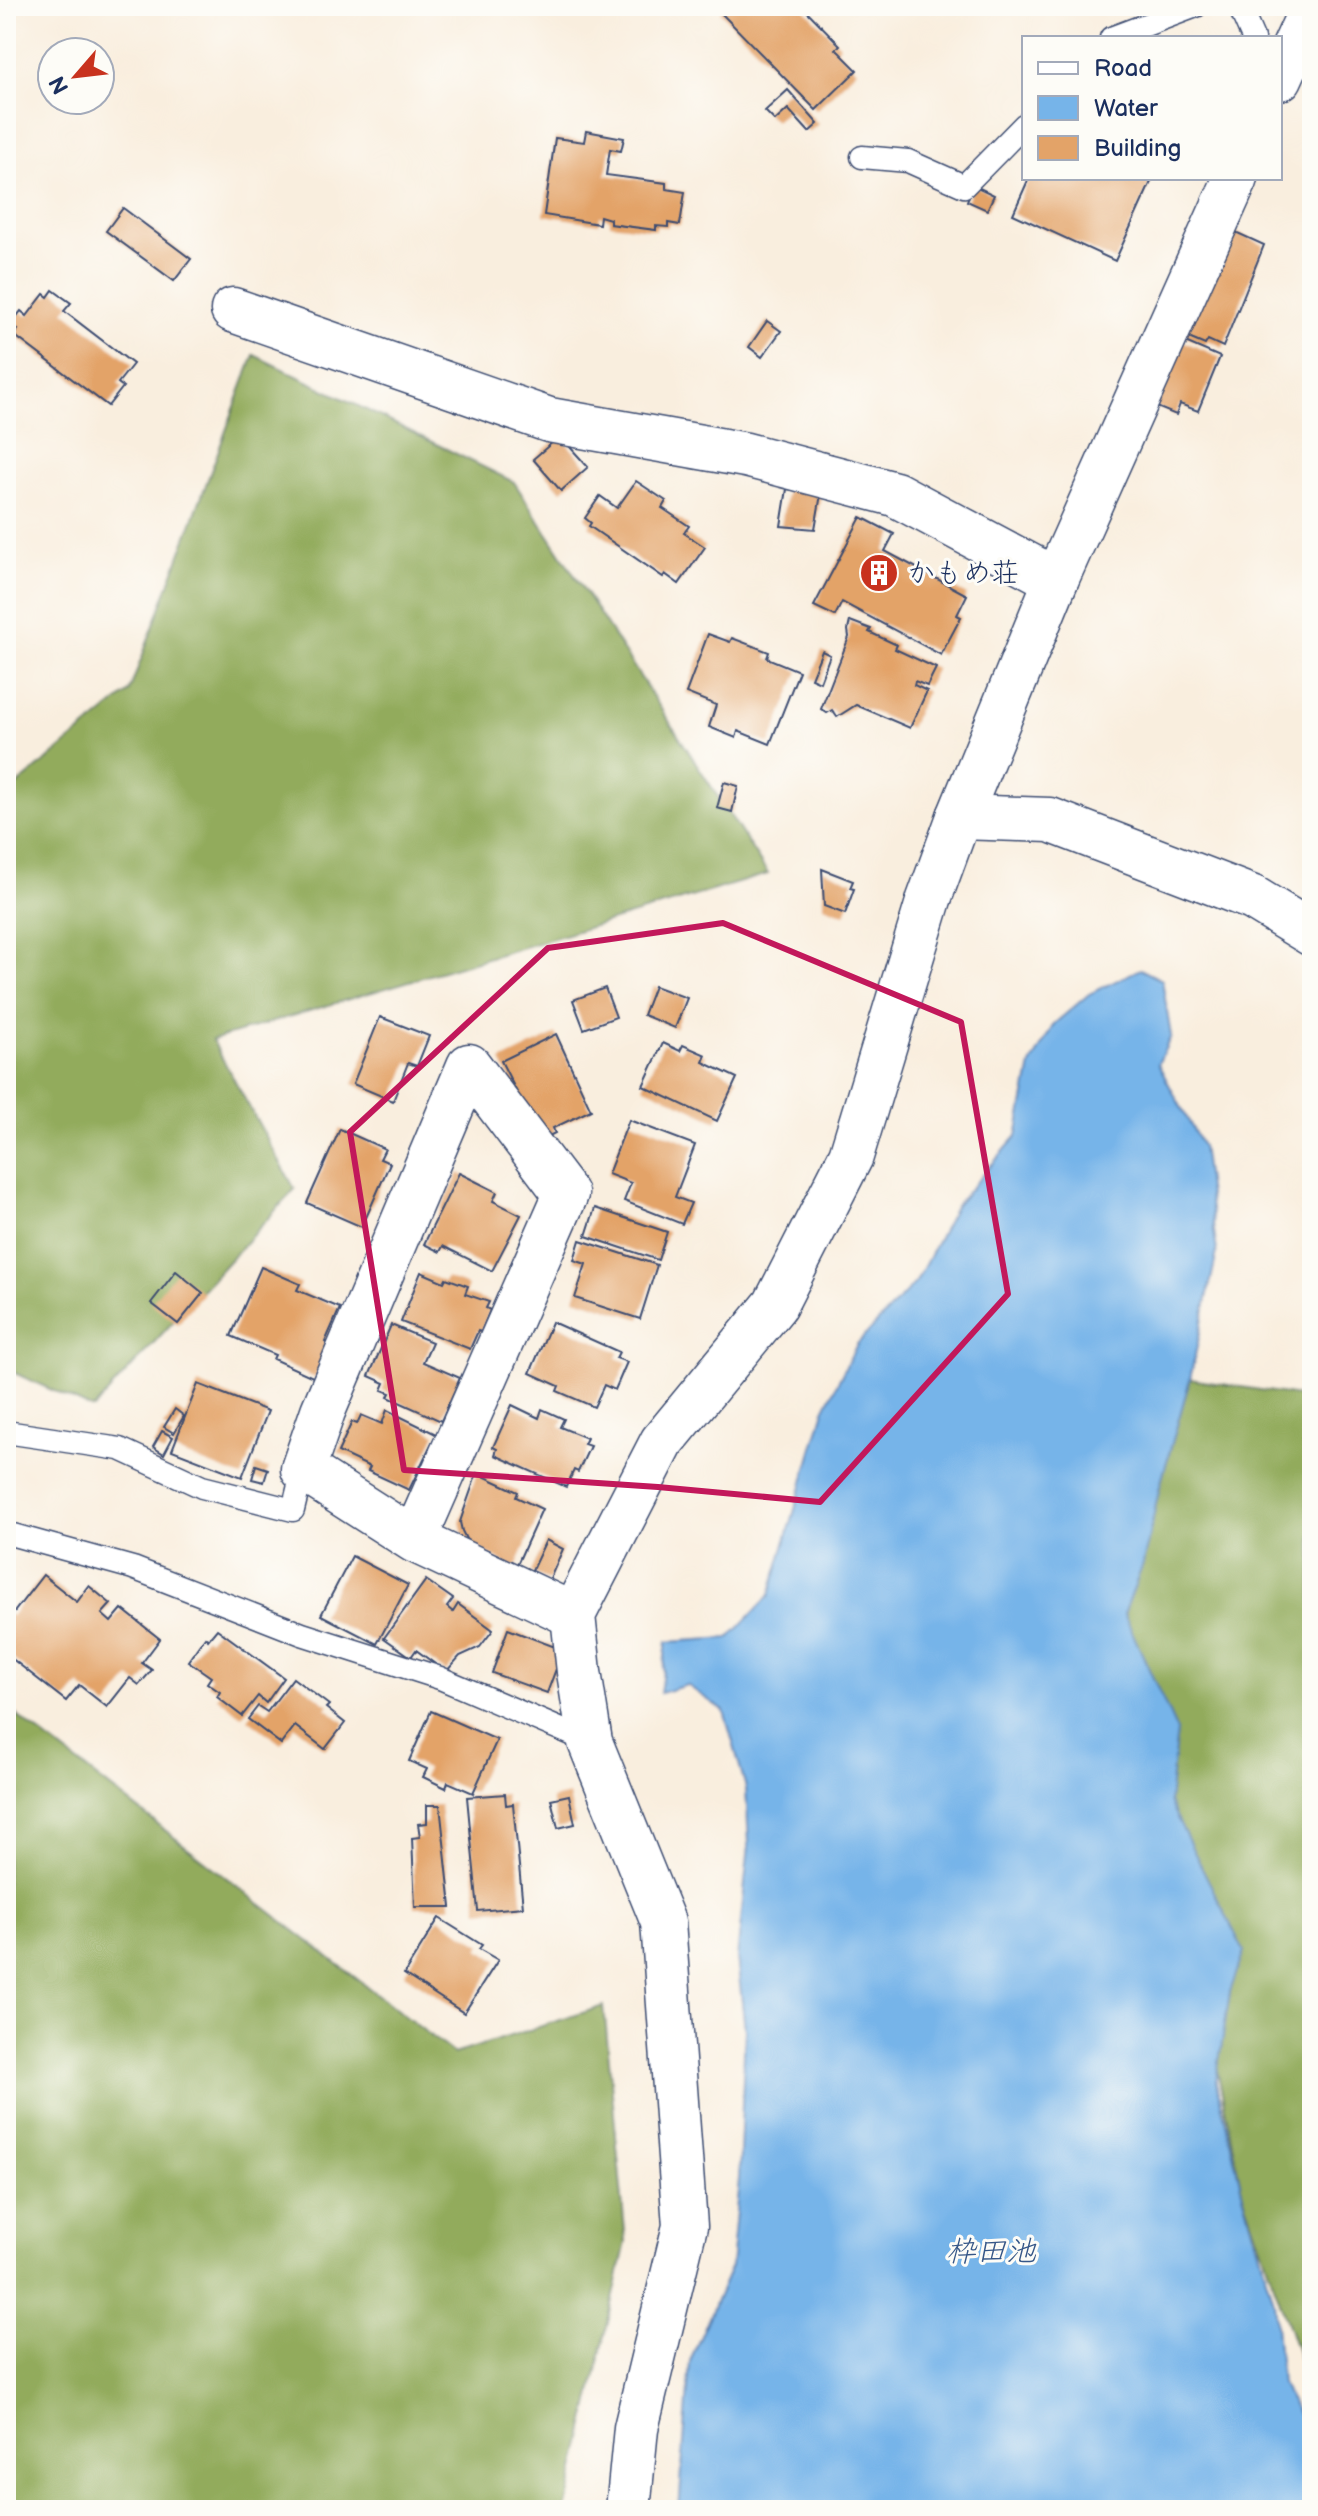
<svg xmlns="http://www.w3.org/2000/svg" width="1318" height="2516" font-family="'Balsamiq Sans','Klee One',sans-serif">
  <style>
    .forest { fill: #92ab5c; stroke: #566d5d; stroke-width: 2 }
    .water { fill: #76b4e9; stroke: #4872a4; stroke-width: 2 }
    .building { fill: #e3a368 }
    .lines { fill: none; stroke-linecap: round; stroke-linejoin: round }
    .lane-casing { stroke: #3c4c71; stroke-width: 25 }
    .street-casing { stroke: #3c4c71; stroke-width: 47 }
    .lane { stroke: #fff; stroke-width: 22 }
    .street { stroke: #fff; stroke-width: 44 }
    .marked { fill: none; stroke: #c2185b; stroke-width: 6; stroke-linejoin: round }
    .labels { text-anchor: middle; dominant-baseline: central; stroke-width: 6; stroke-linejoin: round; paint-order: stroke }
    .poi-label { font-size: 28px; fill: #1b2f5e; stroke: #fdfcf7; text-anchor: start }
    .water-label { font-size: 30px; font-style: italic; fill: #365788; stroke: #fdfcf7 }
  </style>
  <rect width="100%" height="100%" fill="#fdfcf7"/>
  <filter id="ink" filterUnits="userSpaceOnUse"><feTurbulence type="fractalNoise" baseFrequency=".0125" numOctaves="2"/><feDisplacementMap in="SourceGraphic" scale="16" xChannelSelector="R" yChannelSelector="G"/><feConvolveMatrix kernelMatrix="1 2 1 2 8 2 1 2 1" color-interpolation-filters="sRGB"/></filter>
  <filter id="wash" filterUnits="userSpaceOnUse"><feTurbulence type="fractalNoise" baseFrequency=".006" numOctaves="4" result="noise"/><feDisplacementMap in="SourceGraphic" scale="32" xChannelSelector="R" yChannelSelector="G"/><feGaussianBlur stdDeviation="1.8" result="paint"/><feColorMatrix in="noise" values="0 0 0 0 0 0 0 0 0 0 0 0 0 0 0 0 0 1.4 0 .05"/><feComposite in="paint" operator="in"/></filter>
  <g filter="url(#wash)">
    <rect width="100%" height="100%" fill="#f9eede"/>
    <g class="forest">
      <polygon points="254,355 514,482 768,874 212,1040 295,1189 93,1409 6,1369 6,794 129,692"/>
      <polygon points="1190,1379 1312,1398 1312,2396 1242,2191 1124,1613"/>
      <polygon points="6,1707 454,2054 604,2006 626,2242 566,2510 6,2510"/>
    </g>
    <polygon class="water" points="1140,969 1162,980 1171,1036 1158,1064 1202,1146 1217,1252 1190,1379 1160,1486 1143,1564 1124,1614 1177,1731 1169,1802 1244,1951 1230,1992 1216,2081 1242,2191 1274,2302 1281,2384 1312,2438 1312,2510 679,2510 690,2361 731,2266 739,2178 745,2029 737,1958 749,1845 746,1788 724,1711 687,1685 660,1693 667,1642 729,1638 770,1595 824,1410 857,1344 916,1282 956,1205 1017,1136 1031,1065 1054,1024 1089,994"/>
    <g id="blocks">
      <g class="building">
        <polygon points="726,6 802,6 840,45 836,49 857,70 816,110 720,12"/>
        <polygon points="788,90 818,124 809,132 788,109 775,121 765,111"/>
        <polygon points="586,131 624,138 621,151 610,149 606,175 666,183 666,189 685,192 680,225 668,223 668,227 656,226 656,230 610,224 610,219 600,216 599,224 544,215 555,138 584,142"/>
        <polygon points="1029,178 1142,178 1151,182 1115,261 1013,214"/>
        <polygon points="973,185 994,195 987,210 967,201"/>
        <polygon points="123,208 191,259 174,281 106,231"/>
        <polygon points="1198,215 1264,245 1223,347 1208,340 1205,345 1184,336"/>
        <polygon points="53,290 71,303 64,311 133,364 118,383 123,387 108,406 14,335 18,330 11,324 21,311 27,316 44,294 48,297"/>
        <polygon points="767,321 781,331 762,357 749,347"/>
        <polygon points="1176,338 1220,357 1198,411 1180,404 1176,415 1120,392"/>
        <polygon points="560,436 588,467 561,491 533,459"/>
        <polygon points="636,481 666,501 662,508 689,526 684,533 705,547 679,584 665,574 663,577 589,526 591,523 585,518 600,496 617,508"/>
        <polygon points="787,489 821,494 815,529 781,526"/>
        <polygon points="861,517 894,534 885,551 967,595 957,615 961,617 941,655 842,602 835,616 814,606"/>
        <polygon points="850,621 871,629 869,632 897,645 895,649 936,668 927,686 915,681 914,685 927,691 910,728 856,705 837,717 832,710 827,713 821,709 849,637 848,630"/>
        <polygon points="708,634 730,642 732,638 769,652 767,658 799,671 770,744 738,731 736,738 709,727 716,705 686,693"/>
        <polygon points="822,651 830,655 820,682 811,678"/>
        <polygon points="724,782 738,786 732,812 717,808"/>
        <polygon points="822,869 853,881 850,888 854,889 845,914 824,906"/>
        <polygon points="654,986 687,998 675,1028 643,1015"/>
        <polygon points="605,988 616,1017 584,1029 573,1000"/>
        <polygon points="380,1017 429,1036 417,1066 408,1063 393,1101 353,1084"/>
        <polygon points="556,1034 591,1110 553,1128 555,1133 541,1140 501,1061"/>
        <polygon points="663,1043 680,1051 683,1045 706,1055 703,1062 737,1078 717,1121 643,1086"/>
        <polygon points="629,1120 695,1145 675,1197 691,1203 682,1224 624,1201 631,1183 608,1174"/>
        <polygon points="340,1129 385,1149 380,1159 390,1163 362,1227 307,1203"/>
        <polygon points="459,1173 497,1192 493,1201 521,1215 492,1271 443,1246 440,1252 424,1244"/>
        <polygon points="595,1208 667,1232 658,1260 586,1236"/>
        <polygon points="580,1240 657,1265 640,1319 575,1298 586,1264 574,1260"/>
        <polygon points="261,1267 300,1284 297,1290 340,1308 325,1342 330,1345 315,1378 273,1359 275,1355 231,1336"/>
        <polygon points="176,1271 203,1293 178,1324 151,1303"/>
        <polygon points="421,1272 444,1282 446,1278 468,1286 465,1294 489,1302 486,1308 490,1310 481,1332 478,1331 470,1349 401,1322"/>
        <polygon points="552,1322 619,1352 616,1358 627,1362 615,1390 604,1385 594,1407 557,1391 559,1386 530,1373"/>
        <polygon points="391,1325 432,1342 423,1362 460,1378 441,1421 388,1397 390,1393 382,1390 385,1383 369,1376"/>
        <polygon points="198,1384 268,1411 242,1477 172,1450"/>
        <polygon points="512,1405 539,1418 542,1409 564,1419 560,1427 587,1438 584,1444 590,1446 578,1472 574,1470 566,1487 495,1455 497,1449 493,1447"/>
        <polygon points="175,1409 184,1416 174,1433 164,1427"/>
        <polygon points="387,1410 436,1434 409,1490 368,1471 370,1467 338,1452 352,1422 357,1424 361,1415 382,1424"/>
        <polygon points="162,1431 173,1437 164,1454 153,1447"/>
        <polygon points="256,1465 268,1469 264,1482 252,1479"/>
        <polygon points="477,1473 518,1492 516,1497 542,1509 515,1569 474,1546 466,1539 462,1531 460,1522 463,1513"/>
        <polygon points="546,1540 563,1549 549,1581 531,1572"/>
        <polygon points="352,1556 408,1585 377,1644 321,1615"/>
        <polygon points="43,1575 77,1602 89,1586 111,1604 102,1614 111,1622 122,1609 160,1639 142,1663 152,1670 139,1685 130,1678 107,1707 79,1685 66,1701 6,1654 6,1612 11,1616"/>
        <polygon points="426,1580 453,1599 447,1607 453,1612 458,1604 493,1630 480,1647 460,1656 446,1672 416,1650 411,1657 384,1638"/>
        <polygon points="217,1629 284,1678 266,1703 258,1696 242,1716 217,1697 220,1692 207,1683 211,1677 188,1661 205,1637 208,1640"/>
        <polygon points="508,1629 563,1650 547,1693 492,1673"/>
        <polygon points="293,1678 329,1705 326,1708 345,1723 325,1749 295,1726 281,1744 248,1719 258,1706 267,1712"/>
        <polygon points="431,1711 497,1740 473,1793 448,1782 446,1788 423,1777 427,1769 409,1761"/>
        <polygon points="505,1794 506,1805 513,1804 523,1907 478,1911 467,1797"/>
        <polygon points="569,1795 575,1824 558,1828 551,1799"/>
        <polygon points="427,1805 440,1805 451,1907 415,1907 412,1838 420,1837 418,1824 427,1823"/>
        <polygon points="439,1918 482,1945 479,1949 498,1960 464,2013 404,1974"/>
      </g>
    </g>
  </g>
  <g filter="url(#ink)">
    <use href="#blocks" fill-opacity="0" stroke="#3c4c71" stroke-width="2"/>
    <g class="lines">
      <g class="lane-casing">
        <g id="lane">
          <polyline points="1239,6 1253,38"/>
          <polyline points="1111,38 1196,6"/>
          <polyline points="862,157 908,161 964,186 1024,125"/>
          <polyline points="6,1432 120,1449 202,1487 293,1510 303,1469"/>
          <polyline points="6,1533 133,1568 302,1634 440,1678 590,1742"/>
        </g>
      </g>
      <g class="street-casing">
        <g id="street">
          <polyline points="1280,78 1312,8"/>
          <polyline points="233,310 549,420 746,455 895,494 1056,580"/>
          <polyline points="959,817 1050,820 1253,898 1312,934"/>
          <polyline points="414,1540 566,1194 469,1066 323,1411 303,1469 414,1540 573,1615"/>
          <polyline points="628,2510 636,2428 685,2226 663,1922 590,1742 579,1672 573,1615 662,1442 775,1305 851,1156 929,899 959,817 1056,580 1236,178"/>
        </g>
      </g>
      <use href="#lane" class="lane"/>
      <use href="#street" class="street"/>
    </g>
  </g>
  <path class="marked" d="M723 923 961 1022 1008 1294 820 1502 658 1487 404 1470 350 1132 548 948Z"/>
  <defs>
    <g id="building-disc" transform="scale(2)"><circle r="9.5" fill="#c8321e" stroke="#fdfcf7"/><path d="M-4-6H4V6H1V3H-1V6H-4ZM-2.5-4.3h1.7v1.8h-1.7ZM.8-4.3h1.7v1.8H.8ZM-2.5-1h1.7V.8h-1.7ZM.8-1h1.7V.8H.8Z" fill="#fff"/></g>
  </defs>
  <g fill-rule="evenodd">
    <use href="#building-disc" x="879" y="573"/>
  </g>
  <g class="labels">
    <g class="poi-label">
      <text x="907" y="573">かもめ荘</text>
    </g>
    <g class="water-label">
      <text x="991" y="2252">枠田池</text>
    </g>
  </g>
  <rect width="1318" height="2516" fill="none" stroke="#fdfcf7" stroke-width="32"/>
  <rect x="1022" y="36" width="260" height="144" fill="#fdfcf7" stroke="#a3aaba" stroke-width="2"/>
  <rect x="1038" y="62" width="40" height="12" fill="#ffffff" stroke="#a3aaba" stroke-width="2"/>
  <text x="1094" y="76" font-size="24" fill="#1b2f5e">Road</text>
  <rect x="1038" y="96" width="40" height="24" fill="#76b4e9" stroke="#a3aaba" stroke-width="2"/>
  <text x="1094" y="116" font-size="24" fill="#1b2f5e">Water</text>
  <rect x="1038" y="136" width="40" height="24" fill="#e3a368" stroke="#a3aaba" stroke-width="2"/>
  <text x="1094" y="156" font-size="24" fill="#1b2f5e">Building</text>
  <g transform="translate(76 76) rotate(242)"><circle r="38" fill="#fdfcf7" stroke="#a3aaba" stroke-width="2"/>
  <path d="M0-6L14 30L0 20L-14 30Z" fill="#c8321e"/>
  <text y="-12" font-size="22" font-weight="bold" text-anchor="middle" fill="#1b2f5e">N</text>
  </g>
</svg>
